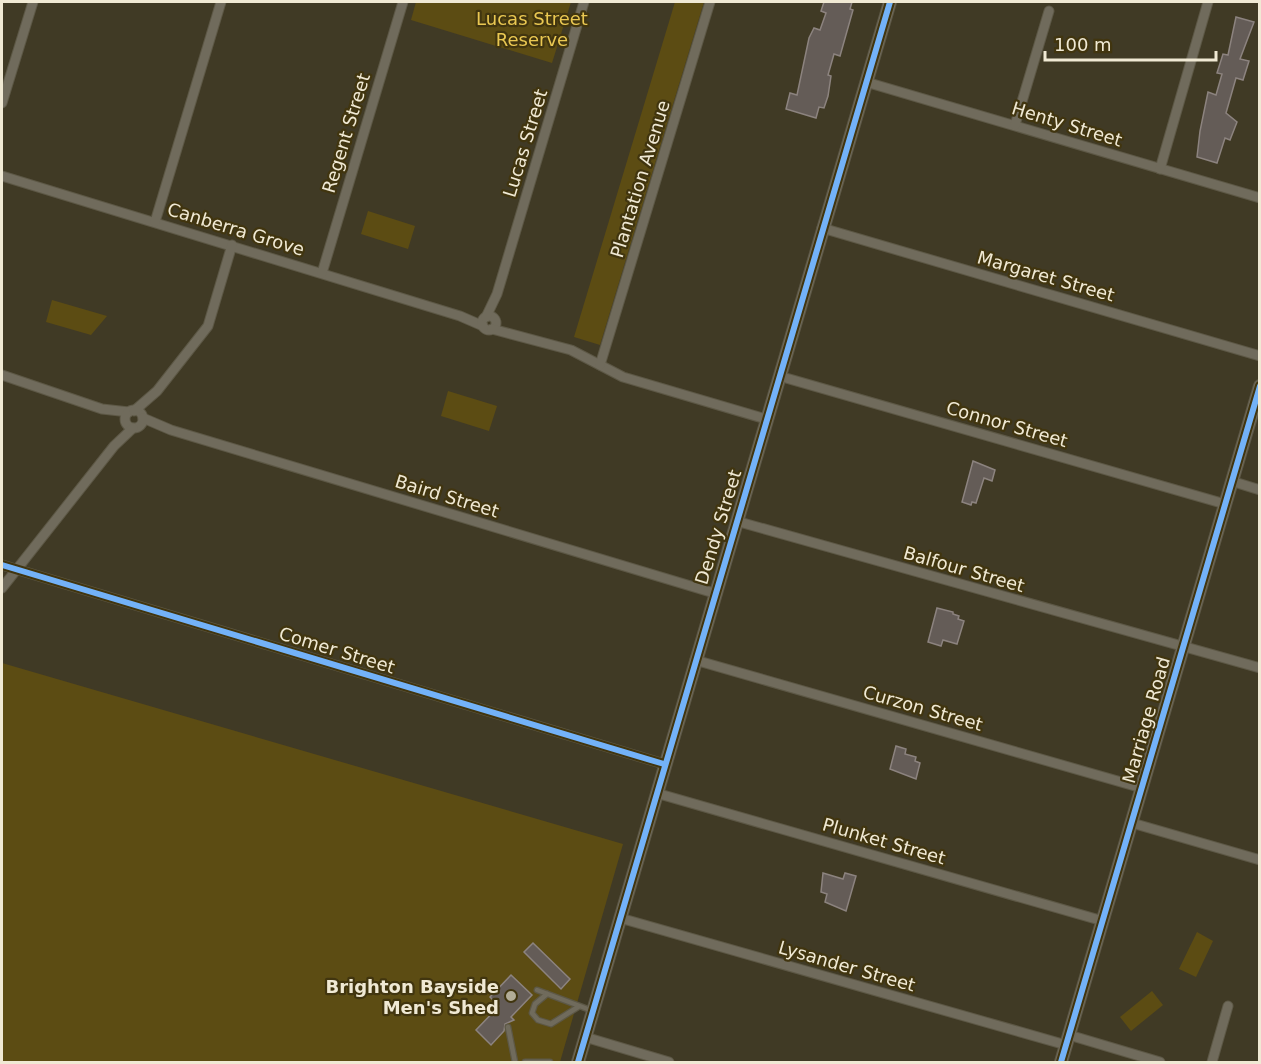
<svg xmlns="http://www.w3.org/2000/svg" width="1261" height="1064" font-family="'DejaVu Sans',sans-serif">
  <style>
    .green { fill: #5c4c13 }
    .building { fill: #645c57; stroke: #8c837f; stroke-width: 1.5 }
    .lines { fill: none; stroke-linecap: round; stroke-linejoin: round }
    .service-casing { stroke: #5d5846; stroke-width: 7 }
    .minor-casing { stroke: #5d5846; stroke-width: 11 }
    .tertiary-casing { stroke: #5d5846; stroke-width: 14 }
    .service { stroke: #706b5c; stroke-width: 4.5 }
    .minor { stroke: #706b5c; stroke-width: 9 }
    .tertiary { stroke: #706b5c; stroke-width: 12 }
    .cycleway-casing { stroke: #41350f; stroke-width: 10 }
    .cycleway { stroke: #73b2f8; stroke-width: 6 }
    .poi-dot { fill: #b2ac97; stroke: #41350f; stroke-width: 2 }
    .labels { text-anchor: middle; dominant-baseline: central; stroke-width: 4.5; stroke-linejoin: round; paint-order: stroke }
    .park-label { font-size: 18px; fill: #eac852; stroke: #41350f }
    .street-label { font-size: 18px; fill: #f0e9d4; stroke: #41350f }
    .poi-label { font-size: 18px; font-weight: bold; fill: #f0e9d4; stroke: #41350f; text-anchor: end }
  </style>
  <rect width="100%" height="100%" fill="#403a25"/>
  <g class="green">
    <polygon points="416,2 571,2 552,63 411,20"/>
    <polygon points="675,2 704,2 600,345 574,337"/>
    <polygon points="368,211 415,226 408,249 361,234"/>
    <polygon points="52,300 107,316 91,335 46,322"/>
    <polygon points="448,391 497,406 489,431 441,416"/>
    <polygon points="2,663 623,844 560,1062 2,1062"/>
    <polygon points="1197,932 1213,941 1196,977 1179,969"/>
    <polygon points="1152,991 1163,1005 1131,1031 1120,1017"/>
  </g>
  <g class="building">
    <polygon points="824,2 852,2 850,9 853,10 840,56 834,54 828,75 831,76 828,96 824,108 819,107 816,118 786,109 790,93 797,95 809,38 814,28 820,30 826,13 821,11"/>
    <polygon points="1236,17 1254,22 1240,59 1249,61 1243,80 1236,78 1226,113 1237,122 1230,140 1225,138 1217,163 1197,157 1200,131 1208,92 1216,95 1222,74 1217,73 1223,54 1228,55"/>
    <polygon points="973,461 995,470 992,481 984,478 976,503 972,502 971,505 962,502"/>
    <polygon points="937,608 953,612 953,614 959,616 958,619 964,621 957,644 943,640 941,646 928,642"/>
    <polygon points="896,746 906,749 905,754 916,757 915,761 920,763 916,779 890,769"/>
    <polygon points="823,873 843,879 845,873 856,876 846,911 825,902 827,894 821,892"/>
    <polygon points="533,943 570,979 561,989 524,952"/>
    <polygon points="511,975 532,995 511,1017 514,1020 505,1024 504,1031 491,1045 476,1030 499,1006 490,997"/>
  </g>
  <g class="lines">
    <g class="service-casing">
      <g id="service">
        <polyline points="537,990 593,1011"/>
        <polyline points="547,994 535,1004 532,1013 538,1020 551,1024 578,1007"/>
        <polyline points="508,1027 515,1062"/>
        <polyline points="525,1062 550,1062"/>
      </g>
    </g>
    <g class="minor-casing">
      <g id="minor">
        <polyline points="866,82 1260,198"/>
        <polyline points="2,103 33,2"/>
        <polyline points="1015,125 1049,11"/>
        <polyline points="1160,169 1208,2"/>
        <polyline points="2,176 460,316 483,326"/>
        <polyline points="155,222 221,2"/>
        <polyline points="822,228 1260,356"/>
        <polyline points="322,273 403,2"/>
        <circle cx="489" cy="323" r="7"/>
        <polyline points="486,317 497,294 584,2"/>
        <polyline points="492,329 571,350 623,377 766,419"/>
        <polyline points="600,365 710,2"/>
        <polyline points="2,375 102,409 129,412"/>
        <polyline points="779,376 1225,504"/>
        <circle cx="134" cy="419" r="9"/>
        <polyline points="134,411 157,391 208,326 232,245"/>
        <polyline points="143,418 171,430 714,593"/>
        <polyline points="1231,481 1260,490"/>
        <polyline points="736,521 1260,668"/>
        <polyline points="2,565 664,764"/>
        <polyline points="2,588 114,446 133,428"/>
        <polyline points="695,660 1142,788"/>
        <polyline points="656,793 1103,921"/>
        <polyline points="1132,823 1260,860"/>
        <polyline points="620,918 1066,1045"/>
        <polyline points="1069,1035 1160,1062"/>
        <polyline points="585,1037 669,1062"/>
        <polyline points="1212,1062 1228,1006"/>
      </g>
    </g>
    <g class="tertiary-casing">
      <g id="tertiary">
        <polyline points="578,1062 890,2"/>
        <polyline points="1061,1062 1260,386"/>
      </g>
    </g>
    <use href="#service" class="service"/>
    <use href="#minor" class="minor"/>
    <use href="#tertiary" class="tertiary"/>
    <g class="cycleway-casing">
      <g id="cycleway">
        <polyline points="2,565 664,764"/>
        <polyline points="578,1062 890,2"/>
        <polyline points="1061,1062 1260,386"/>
      </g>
    </g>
    <use href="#cycleway" class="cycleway"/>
  </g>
  <circle class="poi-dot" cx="511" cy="996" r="6"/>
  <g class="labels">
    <g class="park-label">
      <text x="532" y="18">Lucas Street<tspan x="532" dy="21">Reserve</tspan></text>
    </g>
    <g class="street-label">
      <text transform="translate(1067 124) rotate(17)">Henty Street</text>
      <text transform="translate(346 133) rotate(-73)">Regent Street</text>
      <text transform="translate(525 143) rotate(-73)">Lucas Street</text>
      <text transform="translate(640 179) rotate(-73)">Plantation Avenue</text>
      <text transform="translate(236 229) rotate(17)">Canberra Grove</text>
      <text transform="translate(1046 276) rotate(16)">Margaret Street</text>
      <text transform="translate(1007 424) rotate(16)">Connor Street</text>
      <text transform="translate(447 496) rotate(17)">Baird Street</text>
      <text transform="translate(718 527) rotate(-73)">Dendy Street</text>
      <text transform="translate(964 569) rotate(16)">Balfour Street</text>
      <text transform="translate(337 650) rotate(17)">Comer Street</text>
      <text transform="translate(923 708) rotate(16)">Curzon Street</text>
      <text transform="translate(1146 720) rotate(-74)">Marriage Road</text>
      <text transform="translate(884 841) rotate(16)">Plunket Street</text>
      <text transform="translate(847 966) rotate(16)">Lysander Street</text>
    </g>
    <g class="poi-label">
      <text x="499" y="986">Brighton Bayside<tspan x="499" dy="21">Men's Shed</tspan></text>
    </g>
  </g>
  <rect width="1261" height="1064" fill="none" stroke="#f0e9d4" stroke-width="6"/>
  <path d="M1045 51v9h171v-9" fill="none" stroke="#f0e9d4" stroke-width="3"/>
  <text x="1054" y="51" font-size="18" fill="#f0e9d4" stroke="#41350f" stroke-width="4.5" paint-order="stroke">100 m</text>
</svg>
